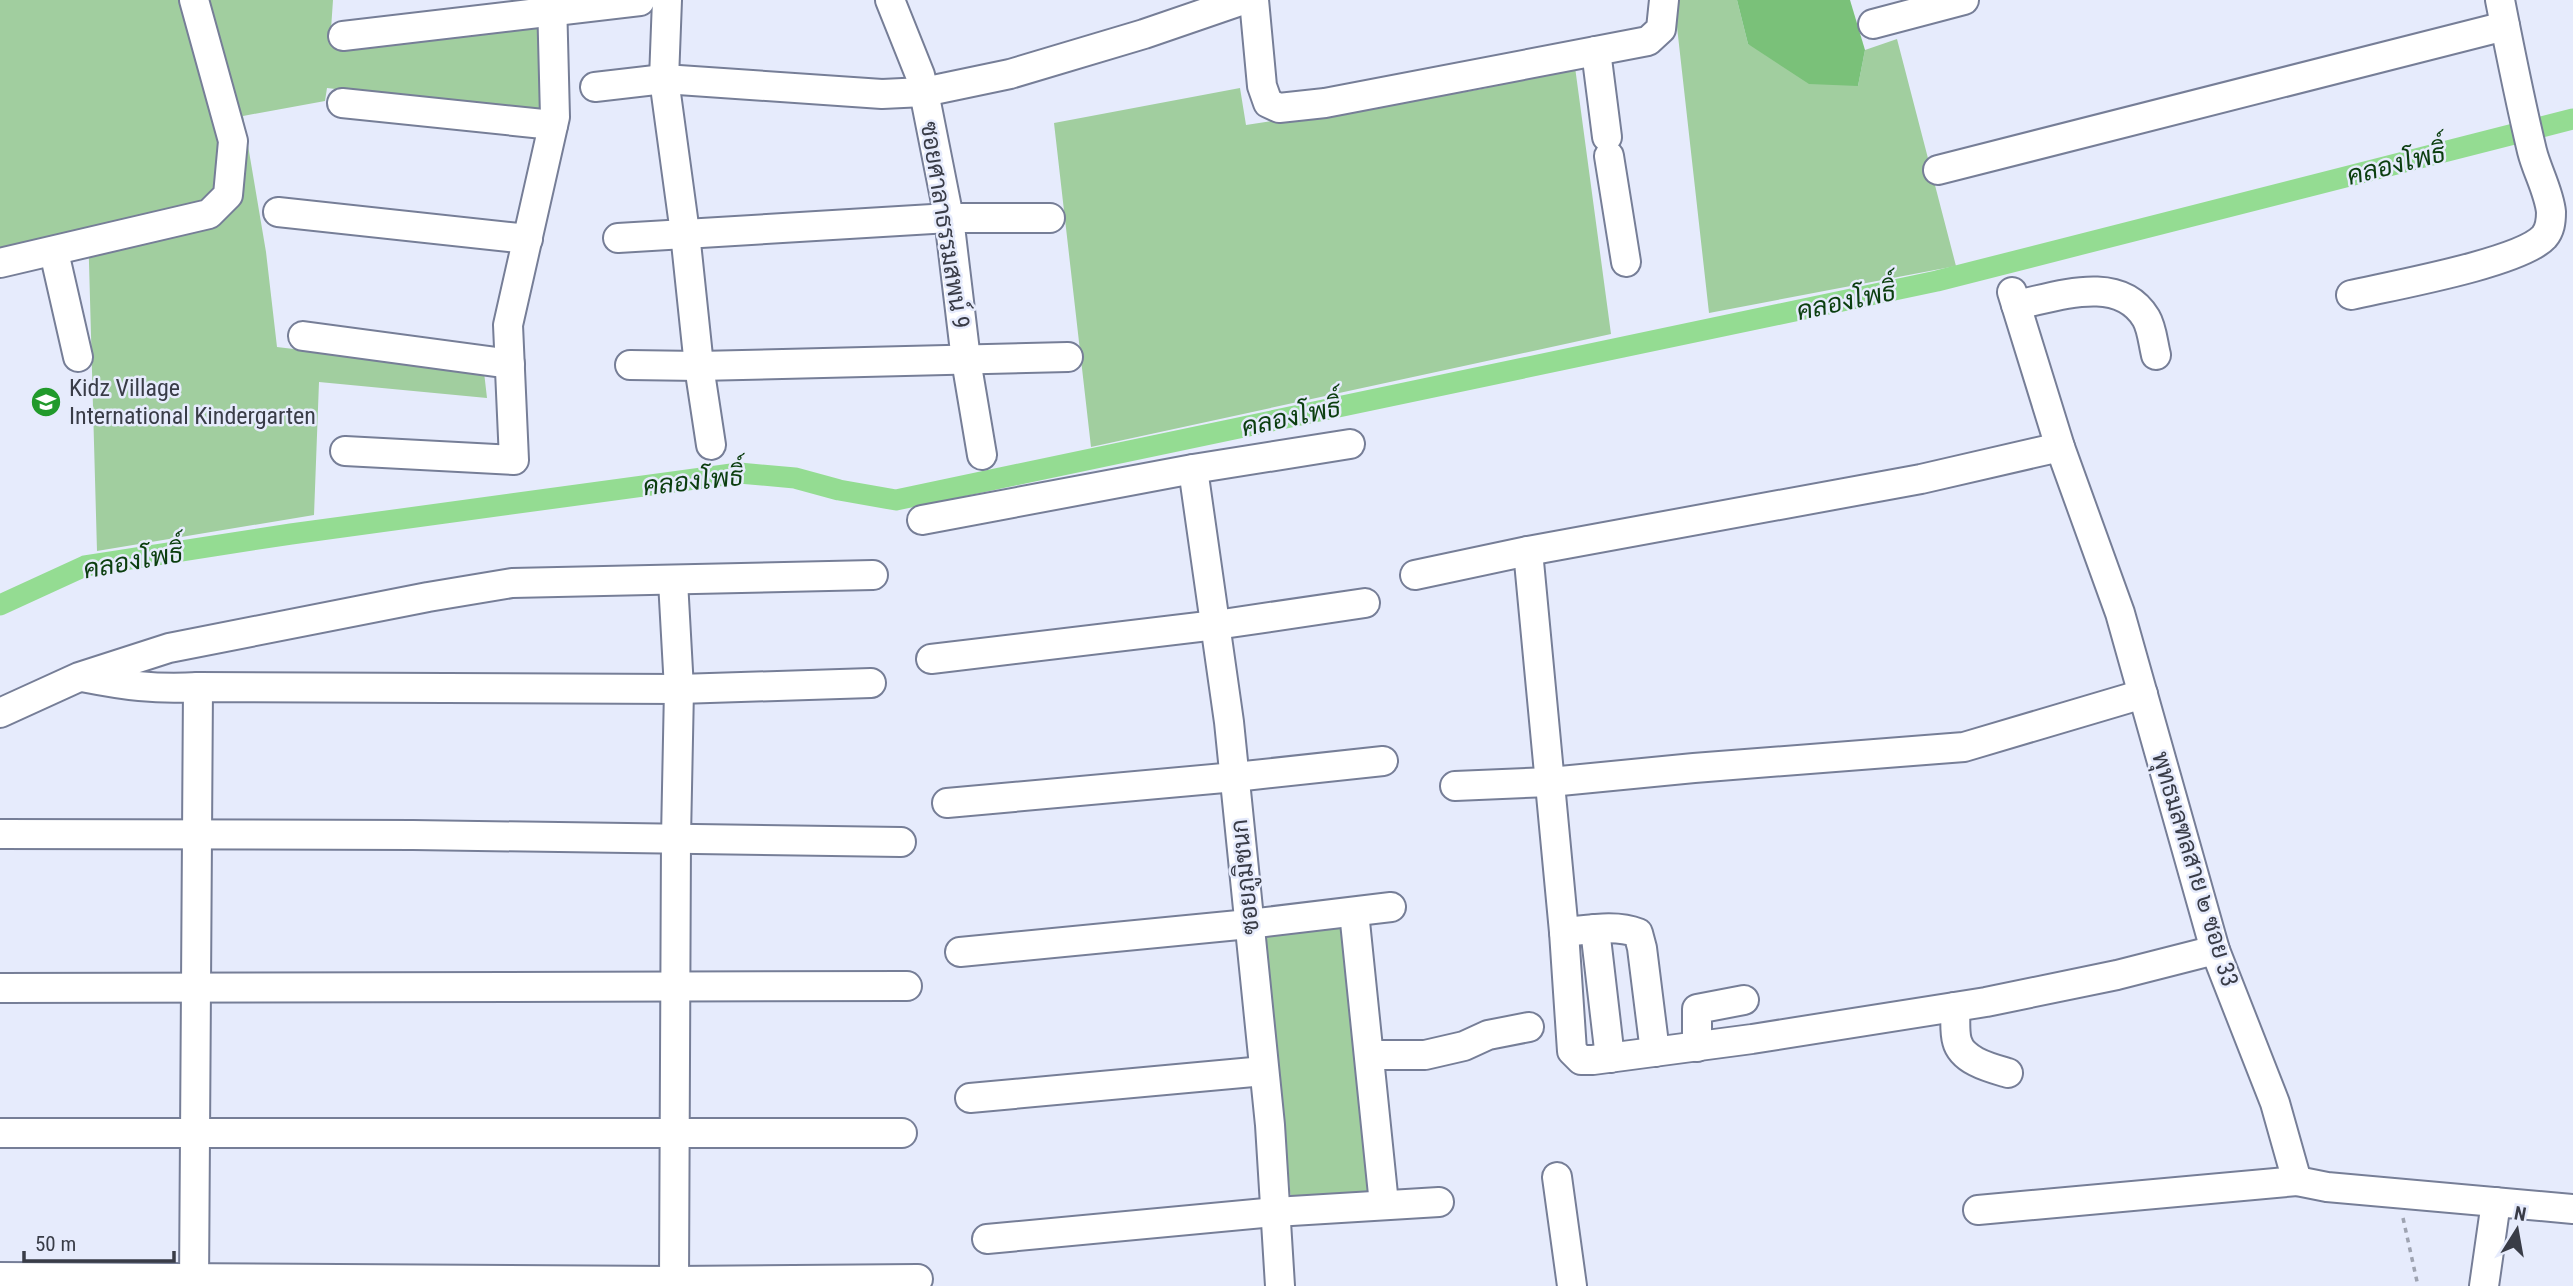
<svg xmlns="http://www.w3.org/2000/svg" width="2573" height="1286" font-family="'Roboto Condensed',Sarabun,sans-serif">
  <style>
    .green { fill: #a1ce9f }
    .forest { fill: #7ac179 }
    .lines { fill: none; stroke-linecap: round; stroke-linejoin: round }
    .canal { stroke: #94dc92; stroke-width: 21 }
    .minor-casing { stroke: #767e97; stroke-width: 32 }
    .path { stroke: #9ea3b1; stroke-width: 3.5; stroke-dasharray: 5 5; stroke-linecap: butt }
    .minor { stroke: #fff; stroke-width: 28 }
    .labels { text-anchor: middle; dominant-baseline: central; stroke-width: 5; stroke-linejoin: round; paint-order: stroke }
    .street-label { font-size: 24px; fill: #393c47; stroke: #e6ebfc }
    .poi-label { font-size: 24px; fill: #393c47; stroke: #e6ebfc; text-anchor: start }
    .water-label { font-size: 26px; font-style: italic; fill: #0b3e0f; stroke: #e6ebfc }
  </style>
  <rect width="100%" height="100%" fill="#e6ebfc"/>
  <g class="green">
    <polygon points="0,0 333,0 330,44 541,24 542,110 532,112 327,88 325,101 243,116 266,252 277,347 484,372 487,398 319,382 314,515 97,551 88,227 0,251"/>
    <polygon points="1674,0 1737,0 1748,44 1858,86 1865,50 1897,39 1956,266 1709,313"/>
    <polygon points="1575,67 1611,334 1091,447 1054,123 1240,88 1246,125 1465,92 1487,88 1526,75"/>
    <polygon points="1346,923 1375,1193 1291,1201 1265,932"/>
  </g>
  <polygon class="forest" points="1737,0 1850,0 1865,50 1858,86 1809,84 1748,44"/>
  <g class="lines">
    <polyline class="canal" points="0,605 85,566 291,534 739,473 795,478 839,490 896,500 1937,281 2573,119"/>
    <g class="minor-casing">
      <g id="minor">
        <polyline points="667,0 664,79 685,233 699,366 711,445"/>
        <polyline points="890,0 920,75 924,92 949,218 966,360 982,455"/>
        <polyline points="1254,0 1262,86 1268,103 1279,108 1325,103 1648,41 1661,29 1664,0"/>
        <polyline points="1873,24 1964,0"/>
        <polyline points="343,36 640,1"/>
        <polyline points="1596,51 1607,137"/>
        <polyline points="595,87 664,79 882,94 924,92 1010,74 1144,34 1243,0"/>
        <polyline points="342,103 553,125"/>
        <polyline points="1609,156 1626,262"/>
        <polyline points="1938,170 2505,26"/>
        <polyline points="278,212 528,239"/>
        <polyline points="618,238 949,218 1050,218"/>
        <polyline points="54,252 78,357"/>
        <polyline points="0,263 209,214 228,195 233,141 194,0"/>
        <polyline points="2012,292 2060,447 2120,613 2215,950 2275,1103 2297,1181 2327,1187 2573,1209"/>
        <path d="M2351 295C2390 286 2520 263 2544 237 2550 230 2551 222 2551 212 2549 192 2537 171 2532 151 2520 101 2510 51 2500 0"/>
        <path d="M2016 305C2057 297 2119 273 2146 318 2152 328 2153 343 2156 355"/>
        <polyline points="303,336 510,364"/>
        <polyline points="630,365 699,366 1068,357"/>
        <polyline points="345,451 514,460 508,325 555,117 552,0"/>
        <polyline points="1193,469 1229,722 1270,1125 1280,1286"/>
        <polyline points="922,520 1193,469 1350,444"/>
        <polyline points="1528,551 1564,932 1572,1051 1581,1060 1593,1060 1752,1039 1986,1002 2117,975 2215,950"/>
        <polyline points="1415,575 1528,551 1921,479 2060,447"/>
        <polyline points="673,581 679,689 676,838 674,1281"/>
        <polyline points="931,659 1216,625 1365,603"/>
        <path d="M82 677C123 685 156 690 198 687L679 689 871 683"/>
        <polyline points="0,713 79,677 169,648 428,597 512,583 873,575"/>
        <polyline points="1455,786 1550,782 1694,768 1964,747 2143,694"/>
        <polyline points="947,803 1235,777 1383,761"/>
        <polyline points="0,834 413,835 901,842"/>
        <polyline points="1354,912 1384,1204"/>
        <polyline points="1595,929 1610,1058"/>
        <path d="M1564 932C1587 930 1616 924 1638 933L1642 948 1655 1052"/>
        <polyline points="960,952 1249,924 1391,907"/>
        <polyline points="0,988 907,986"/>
        <path d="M1955 1007C1956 1018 1954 1031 1957 1041 1962 1061 1991 1068 2008 1073"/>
        <polyline points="1697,1047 1697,1009 1744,1000"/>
        <polyline points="1369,1055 1425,1055 1464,1046 1488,1035 1529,1027"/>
        <polyline points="970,1098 1264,1071"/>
        <polyline points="0,1133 902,1133"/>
        <polyline points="1557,1177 1572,1286"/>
        <polyline points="1978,1210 2297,1181"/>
        <polyline points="987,1239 1275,1212 1439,1202"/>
        <polyline points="0,1277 674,1281 918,1279"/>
        <polyline points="194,1286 198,687"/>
        <polyline points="2484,1286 2496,1202"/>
      </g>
    </g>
    <polyline class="path" points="2403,1218 2418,1286"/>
    <use href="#minor" class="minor"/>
  </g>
  <defs>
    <g id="school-disc" transform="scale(1.575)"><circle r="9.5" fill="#219a2b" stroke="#e6ebfc"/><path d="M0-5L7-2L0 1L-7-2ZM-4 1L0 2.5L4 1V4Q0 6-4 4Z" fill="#fff"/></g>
  </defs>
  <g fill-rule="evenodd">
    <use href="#school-disc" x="46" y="402"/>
  </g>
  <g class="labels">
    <g class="street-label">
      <text transform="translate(945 225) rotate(81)">ซอยศาลาธรรมสพน์ 9</text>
      <text transform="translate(2195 869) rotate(73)">พุทธมลฑลสาย ๒ ซอย 33</text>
      <text transform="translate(1245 877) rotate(-96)">ซอยภูมิชนก</text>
    </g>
    <g class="poi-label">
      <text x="69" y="388">Kidz Village<tspan x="69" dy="28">International Kindergarten</tspan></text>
    </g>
    <g class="water-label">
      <text transform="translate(2396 164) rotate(-14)">คลองโพธิ์</text>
      <text transform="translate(1846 301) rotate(-12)">คลองโพธิ์</text>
      <text transform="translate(1291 417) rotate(-12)">คลองโพธิ์</text>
      <text transform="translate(693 481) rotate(-6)">คลองโพธิ์</text>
      <text transform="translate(133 561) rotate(-10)">คลองโพธิ์</text>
    </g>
  </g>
  <g transform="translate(2517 1230) rotate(11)" stroke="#e6ebfc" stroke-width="5" paint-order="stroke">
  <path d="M0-5L12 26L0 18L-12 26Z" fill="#393c47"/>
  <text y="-10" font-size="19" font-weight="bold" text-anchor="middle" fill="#393c47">N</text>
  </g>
  <path d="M24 1251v10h150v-10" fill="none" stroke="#393c47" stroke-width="3.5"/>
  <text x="35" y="1251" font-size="21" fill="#393c47" stroke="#e6ebfc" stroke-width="5" paint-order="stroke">50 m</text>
</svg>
